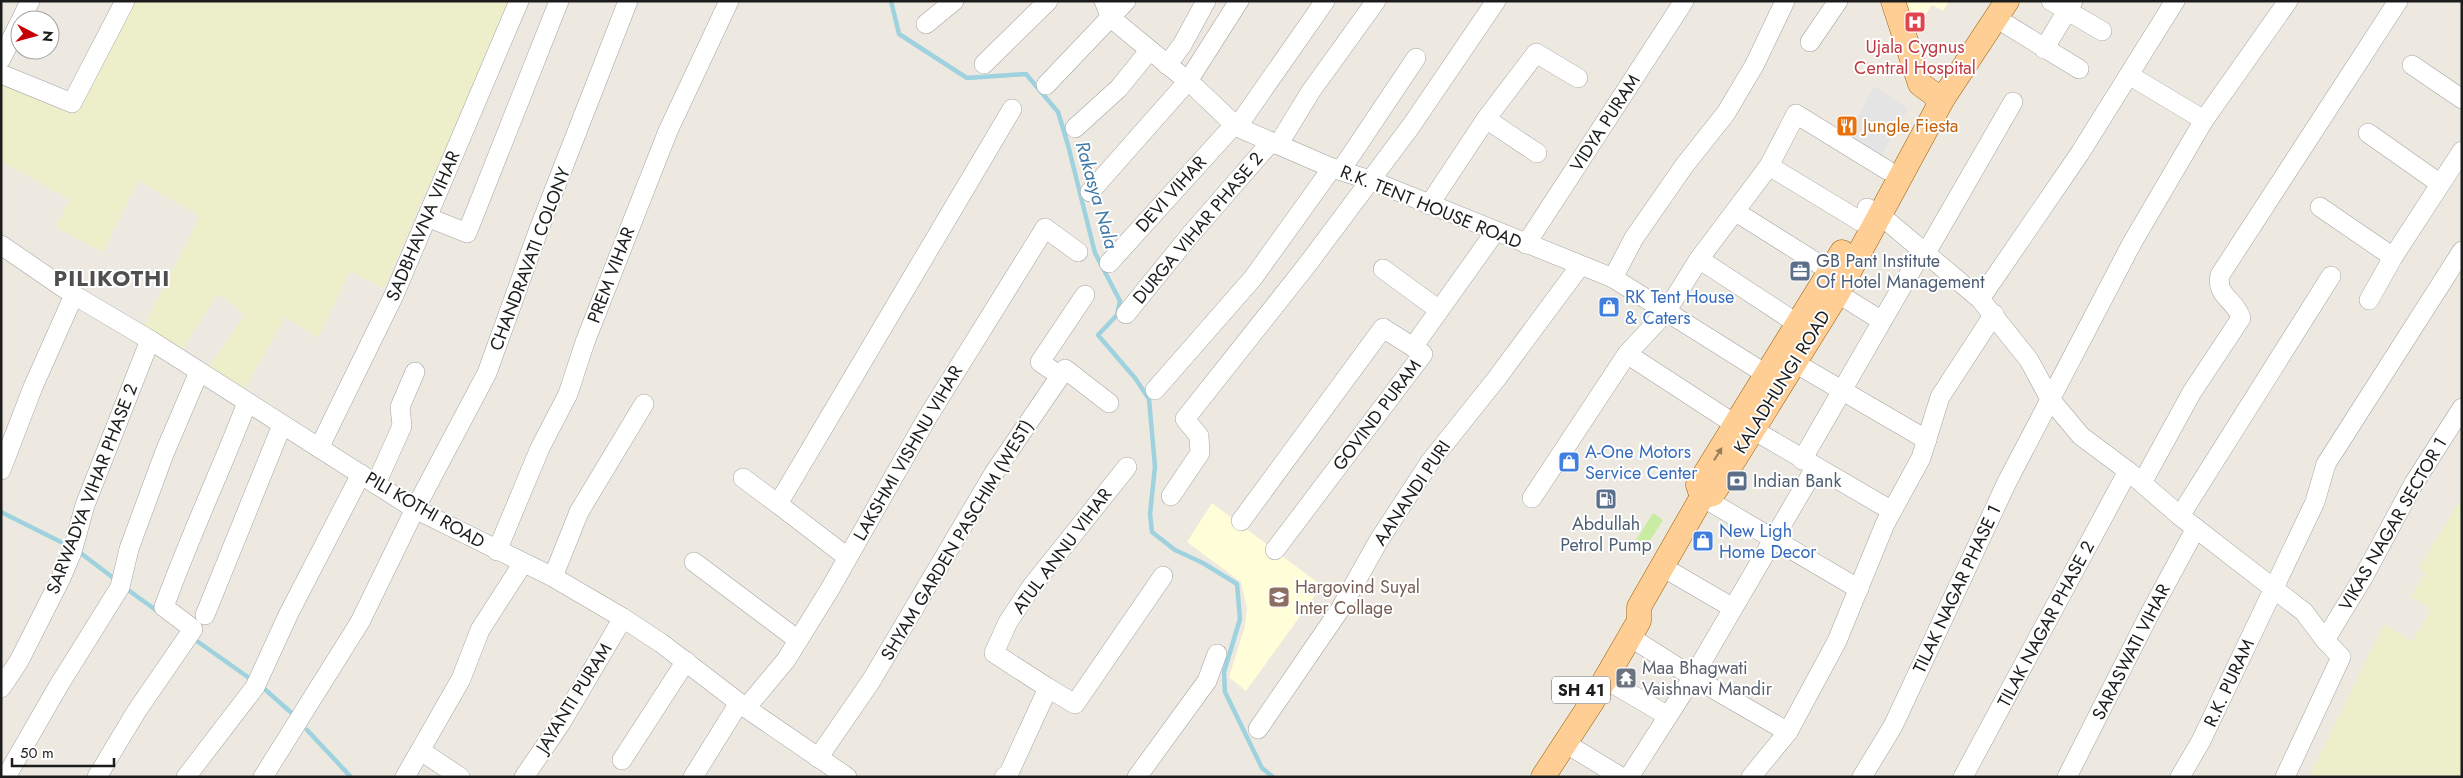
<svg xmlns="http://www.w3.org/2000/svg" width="2463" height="778" font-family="Jost,sans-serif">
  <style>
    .education { fill: #fffed8 }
    .farmland { fill: #edeeca }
    .grass { fill: #c9eca2 }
    .parking { fill: #e4e4e4 }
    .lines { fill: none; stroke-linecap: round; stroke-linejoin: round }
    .stream { stroke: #9ed2df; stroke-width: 4.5 }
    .minor-casing { stroke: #a3a3a3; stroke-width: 20 }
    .major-casing { stroke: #935e00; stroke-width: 25 }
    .minor { stroke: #fff; stroke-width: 19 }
    .major { stroke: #ffce94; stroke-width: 24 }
    .oneway { fill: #997e5e }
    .labels { text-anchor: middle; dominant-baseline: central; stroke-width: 4; stroke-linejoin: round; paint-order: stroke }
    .shield { fill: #fff; stroke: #606060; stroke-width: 1 }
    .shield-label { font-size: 16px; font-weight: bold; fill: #1c1c1c }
    .health-label { font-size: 18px; fill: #be3a42; stroke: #fff }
    .street-label { font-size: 18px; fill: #1c1c1c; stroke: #fff }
    .food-label { font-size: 18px; fill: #c56008; stroke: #fff; text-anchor: start }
    .service-label { font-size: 18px; fill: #4e5e75; stroke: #fff; text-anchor: start }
    .shop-label { font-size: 18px; fill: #366cbe; stroke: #fff; text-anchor: start }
    .education-label { font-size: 18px; fill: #785e54; stroke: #fff; text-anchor: start }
    .worship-label { font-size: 18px; fill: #5b616d; stroke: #fff; text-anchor: start }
    .water-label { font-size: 19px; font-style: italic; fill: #4078a8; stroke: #fff }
    .district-label { font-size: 22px; font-weight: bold; letter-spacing: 1px; fill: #4f4f4f; stroke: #fff }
  </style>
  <rect width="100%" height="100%" fill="#eee9e0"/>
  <g class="education">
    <polygon points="1902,1 1949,1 1943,11 1932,5 1913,33"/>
    <polygon points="1212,503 1322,586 1246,691 1229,677 1245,626 1247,609 1241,582 1187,542"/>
  </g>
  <g class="farmland">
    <polygon points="136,1 508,1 466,107 419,206 384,289 350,271 318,338 285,317 244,391 209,367 245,314 218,294 181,351 144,326 200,216 138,181 103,252 55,227 70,200 1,161 1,79 79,106"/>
    <polygon points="2462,497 2462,777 2309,777 2384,624 2412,642 2431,610 2411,596 2425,574 2419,568"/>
  </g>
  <polygon class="grass" points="1653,513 1663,520 1643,552 1633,545"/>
  <polygon class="parking" points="1874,86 1908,109 1879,160 1846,140"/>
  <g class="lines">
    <g class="stream">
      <polyline points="891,1 899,34 967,78 1026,74 1058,112 1068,145 1095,253 1120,301 1117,315 1098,335 1135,378 1149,399 1155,467 1150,514 1152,532 1175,550 1203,563 1237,584 1240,619 1224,672 1225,692 1262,768 1273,777"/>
      <polyline points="1,512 69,546"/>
      <polyline points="78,551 116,580"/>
      <polyline points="124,587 160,613"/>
      <polyline points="194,639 252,680"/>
      <polyline points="261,686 294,715"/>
      <polyline points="307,730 351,777"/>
    </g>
    <g class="minor-casing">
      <g id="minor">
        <polyline points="1104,1 1111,18 1196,88 1237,127 1332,168 1370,180 1613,278 1777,381"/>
        <polyline points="2051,1 2102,31"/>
        <polyline points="1996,18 2079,69"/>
        <polyline points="21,20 30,1"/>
        <polyline points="926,24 954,1"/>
        <polyline points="1810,42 1838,1"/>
        <polyline points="2044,49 2073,1"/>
        <polyline points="1,59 20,22"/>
        <polyline points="984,64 1048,1"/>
        <polyline points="1167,65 1182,45 1206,1"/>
        <polyline points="2412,65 2462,99"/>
        <polyline points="1,74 72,103 125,1"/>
        <polyline points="2129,75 2204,120"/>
        <polyline points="1046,85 1126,1"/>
        <polyline points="1486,119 1537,153"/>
        <polyline points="1237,127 1325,1"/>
        <polyline points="1075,128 1119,88 1149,51"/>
        <polyline points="2368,133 2439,183"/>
        <polyline points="1278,145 1311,91 1376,1"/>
        <polyline points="1769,166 1860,221"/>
        <polyline points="1341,170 1416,58"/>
        <polyline points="1090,192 1188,81 1239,1"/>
        <polyline points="1429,205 1486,119 1536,53 1578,78"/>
        <polyline points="2320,207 2393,257"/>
        <polyline points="1867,208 1879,214 1980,299 2029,360 2050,399 2081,436 2128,471 2180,516 2304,612 2325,640 2341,657 2285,777"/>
        <polyline points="1736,212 1830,271"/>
        <polyline points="427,217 467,233 559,1"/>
        <polyline points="1526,244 1684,1"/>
        <polyline points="1,245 74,295 150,340 415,509 553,577 623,618 661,643 746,708 847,777"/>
        <polyline points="1926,253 2013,102"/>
        <polyline points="1699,259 1798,324"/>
        <polyline points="1109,263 1234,125"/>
        <polyline points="1383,269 1439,310"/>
        <polyline points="1613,278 1634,238 1684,166 1726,113 1755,64 1785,1"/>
        <polyline points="1837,293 1882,321"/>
        <polyline points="1980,299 2080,153 2175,1"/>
        <polyline points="2369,300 2393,257 2462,151"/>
        <polyline points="1126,314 1191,234 1271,142"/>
        <polyline points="1627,354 1736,425"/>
        <polyline points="1795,363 1927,440"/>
        <polyline points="1060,376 1040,362 1085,295"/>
        <polyline points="1155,390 1253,278 1332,168"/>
        <polyline points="1752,429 1892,511"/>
        <polyline points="319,448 394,295 519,1"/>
        <polyline points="1802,460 1923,250"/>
        <polyline points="1,470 33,387 74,295"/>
        <polyline points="743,478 778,504"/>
        <path d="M2142 483 2192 392 2241 318C2236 300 2215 296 2220 275L2398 1"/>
        <polyline points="376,484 402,426 400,407 415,372"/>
        <polyline points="1171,496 1200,453 1199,436 1185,419 1307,265 1411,126 1496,1"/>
        <polyline points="1702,497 1859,589"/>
        <polyline points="1532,498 1627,354 1666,312 1699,259 1769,166 1796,114 1887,170"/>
        <polyline points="2180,516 2331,276"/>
        <polyline points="1241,521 1383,328 1413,347"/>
        <polyline points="1275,550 1423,354 1413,347 1495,232"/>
        <polyline points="497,551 540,448 568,394 585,342 668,131 729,1"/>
        <polyline points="847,557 778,504 1012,109"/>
        <polyline points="694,562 798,640"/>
        <polyline points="1661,566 1733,608"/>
        <polyline points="553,577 579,512 644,404"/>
        <polyline points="205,615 282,425"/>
        <polyline points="1630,637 1693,677 1788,732"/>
        <polyline points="2325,640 2364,576 2414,483 2462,408"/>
        <polyline points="1605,679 1668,716"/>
        <polyline points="1,688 19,661 61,578 72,552 85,505 150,340"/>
        <polyline points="1048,688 1075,704 1163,576"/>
        <polyline points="746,708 786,660 830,589 927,418 1045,228 1078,252"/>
        <polyline points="1258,729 1341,608 1379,540 1430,462 1497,378 1580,266"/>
        <polyline points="1565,743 1621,777"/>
        <polyline points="421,751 460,777"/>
        <polyline points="818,758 871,681 994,473 1065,369 1109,403"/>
        <polyline points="622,760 686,661"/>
        <polyline points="6,777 59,685 120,587 129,549 164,454 199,372"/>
        <path d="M97 777 136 712 193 629 164 607C189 538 220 472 247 403"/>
        <polyline points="186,777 255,687 289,613 361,474"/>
        <polyline points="263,777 360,622 415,509 487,373 539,229 628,1"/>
        <polyline points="405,777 461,679 480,630 523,563"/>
        <polyline points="524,777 561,723 623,618"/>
        <polyline points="693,777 739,703"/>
        <polyline points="1004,777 1009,773 1048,688 994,653 1008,622 1032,586 1127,467"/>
        <polyline points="1137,777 1207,681 1217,654"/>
        <polyline points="1629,777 1693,677 1815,468"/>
        <polyline points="1751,777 1788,732 1837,641 1885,524 1921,458 1940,397 1994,314"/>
        <polyline points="1862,777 1893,726 2007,482 2132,243 2204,120 2288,1"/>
        <polyline points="1963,777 2128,471"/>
        <polyline points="2067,777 2148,617 2196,528"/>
        <polyline points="2180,777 2201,741 2315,502 2326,464 2462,251"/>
      </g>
    </g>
    <g class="major-casing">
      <g id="major">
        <polyline points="1893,1 1920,84 1942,100"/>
        <polyline points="1702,497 1698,485 1842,252"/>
        <polyline points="1543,777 1592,702 1639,621 1639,607 1702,497 1713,494 1836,296 1942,100 2007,1"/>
      </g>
    </g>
    <use href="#minor" class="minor"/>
    <use href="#major" class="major"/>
  </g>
  <defs><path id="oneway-solid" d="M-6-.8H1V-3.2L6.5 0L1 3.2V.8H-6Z" transform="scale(1.25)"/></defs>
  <use class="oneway" href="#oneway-solid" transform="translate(1718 454) rotate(-58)"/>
  <defs>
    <g id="hospital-square" transform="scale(1.125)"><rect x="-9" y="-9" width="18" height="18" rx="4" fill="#e0444e" stroke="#fff"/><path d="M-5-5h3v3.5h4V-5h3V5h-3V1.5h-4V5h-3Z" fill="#fff"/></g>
    <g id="restaurant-square" transform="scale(1.125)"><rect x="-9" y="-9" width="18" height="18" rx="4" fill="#e8710a" stroke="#fff"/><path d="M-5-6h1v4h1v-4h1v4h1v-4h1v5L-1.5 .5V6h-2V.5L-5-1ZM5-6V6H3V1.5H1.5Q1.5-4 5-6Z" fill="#fff"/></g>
    <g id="office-square" transform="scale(1.125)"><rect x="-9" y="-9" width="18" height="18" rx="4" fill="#5c6f8a" stroke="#fff"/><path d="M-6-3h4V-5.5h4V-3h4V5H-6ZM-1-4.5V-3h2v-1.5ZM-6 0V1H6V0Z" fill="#fff"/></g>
    <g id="shop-square" transform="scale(1.125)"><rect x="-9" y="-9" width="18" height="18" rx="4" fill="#3f7fe0" stroke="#fff"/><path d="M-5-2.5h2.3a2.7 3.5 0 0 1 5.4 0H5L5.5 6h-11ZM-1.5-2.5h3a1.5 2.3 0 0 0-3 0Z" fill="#fff"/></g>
    <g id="bank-square" transform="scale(1.125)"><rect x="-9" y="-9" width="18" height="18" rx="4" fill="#5c6f8a" stroke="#fff"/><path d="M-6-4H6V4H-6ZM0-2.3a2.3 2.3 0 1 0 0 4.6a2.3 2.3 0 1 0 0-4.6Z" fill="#fff"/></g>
    <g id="fuel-square" transform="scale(1.125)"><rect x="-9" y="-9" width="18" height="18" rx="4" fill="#5c6f8a" stroke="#fff"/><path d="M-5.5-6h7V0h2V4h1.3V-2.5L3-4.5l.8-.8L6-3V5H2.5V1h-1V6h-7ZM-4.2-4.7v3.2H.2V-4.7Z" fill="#fff"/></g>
    <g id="school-square" transform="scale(1.125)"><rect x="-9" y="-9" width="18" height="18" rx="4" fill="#8d6e63" stroke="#fff"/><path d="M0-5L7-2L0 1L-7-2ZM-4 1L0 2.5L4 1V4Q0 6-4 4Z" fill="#fff"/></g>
    <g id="temple-square" transform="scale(1.125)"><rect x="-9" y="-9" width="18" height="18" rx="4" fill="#6b7280" stroke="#fff"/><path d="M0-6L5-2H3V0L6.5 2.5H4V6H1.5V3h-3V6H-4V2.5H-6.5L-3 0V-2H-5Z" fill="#fff"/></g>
  </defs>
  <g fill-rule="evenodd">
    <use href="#hospital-square" x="1915" y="22"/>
    <use href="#restaurant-square" x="1847" y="126"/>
    <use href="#office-square" x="1800" y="271"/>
    <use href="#shop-square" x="1609" y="307"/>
    <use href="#shop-square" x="1569" y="462"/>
    <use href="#bank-square" x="1737" y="481"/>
    <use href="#fuel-square" x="1606" y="499"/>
    <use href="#shop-square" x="1703" y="541"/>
    <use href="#school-square" x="1279" y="597"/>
    <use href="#temple-square" x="1626" y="678"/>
  </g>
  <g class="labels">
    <rect class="shield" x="1552" y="676.5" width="58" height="27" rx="4"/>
    <g class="shield-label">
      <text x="1581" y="690">SH 41</text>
    </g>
    <g class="health-label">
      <text x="1915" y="47">Ujala Cygnus<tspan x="1915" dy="21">Central Hospital</tspan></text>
    </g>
    <g class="street-label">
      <text transform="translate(1605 123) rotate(-57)">VIDYA PURAM</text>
      <text transform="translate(1171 194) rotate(-48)">DEVI VIHAR</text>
      <text transform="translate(1431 207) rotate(22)">R.K. TENT HOUSE ROAD</text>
      <text transform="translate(423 226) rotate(-67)">SADBHAVNA VIHAR</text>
      <text transform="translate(1198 228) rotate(-50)">DURGA VIHAR PHASE 2</text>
      <text transform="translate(530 259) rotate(-69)">CHANDRAVATI COLONY</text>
      <text transform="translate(611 275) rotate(-69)">PREM VIHAR</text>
      <text transform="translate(1782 382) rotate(-58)">KALADHUNGI ROAD</text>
      <text transform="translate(1377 415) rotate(-53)">GOVIND PURAM</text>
      <text transform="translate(908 453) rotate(-60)">LAKSHMI VISHNU VIHAR</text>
      <text transform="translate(92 489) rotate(-69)">SARWADYA VIHAR PHASE 2</text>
      <text transform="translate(1412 493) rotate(-56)">AANANDI PURI</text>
      <text transform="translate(425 510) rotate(30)">PILI KOTHI ROAD</text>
      <text transform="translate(2393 524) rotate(-60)">VIKAS NAGAR SECTOR 1</text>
      <text transform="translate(957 540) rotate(-59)">SHYAM GARDEN PASCHIM (WEST)</text>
      <text transform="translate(1062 551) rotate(-53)">ATUL ANNU VIHAR</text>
      <text transform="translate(1957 589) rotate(-65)">TILAK NAGAR PHASE 1</text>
      <text transform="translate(2046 624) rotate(-62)">TILAK NAGAR PHASE 2</text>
      <text transform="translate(2131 652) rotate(-63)">SARASWATI VIHAR</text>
      <text transform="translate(2229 683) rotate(-65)">R.K. PURAM</text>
      <text transform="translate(574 698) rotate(-58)">JAYANTI PURAM</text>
    </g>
    <g class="food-label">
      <text x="1863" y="126">Jungle Fiesta</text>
    </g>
    <g class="service-label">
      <text x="1816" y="261">GB Pant Institute<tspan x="1816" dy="21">Of Hotel Management</tspan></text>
      <text x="1753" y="481">Indian Bank</text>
      <text x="1606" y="524" text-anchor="middle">Abdullah<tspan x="1606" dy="21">Petrol Pump</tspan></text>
    </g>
    <g class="shop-label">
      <text x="1625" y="297">RK Tent House<tspan x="1625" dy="21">&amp; Caters</tspan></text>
      <text x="1585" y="452">A-One Motors<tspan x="1585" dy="21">Service Center</tspan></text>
      <text x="1719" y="531">New Ligh<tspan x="1719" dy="21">Home Decor</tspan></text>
    </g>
    <g class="education-label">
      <text x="1295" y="587">Hargovind Suyal<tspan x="1295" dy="21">Inter Collage</tspan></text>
    </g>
    <g class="worship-label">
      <text x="1642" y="668">Maa Bhagwati<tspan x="1642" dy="21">Vaishnavi Mandir</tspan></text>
    </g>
    <g class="water-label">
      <text transform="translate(1097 195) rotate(74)">Rakasya Nala</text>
    </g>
    <g class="district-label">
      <text x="112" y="278">PILIKOTHI</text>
    </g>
  </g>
  <rect width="2463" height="778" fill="none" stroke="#1c1c1c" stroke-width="5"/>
  <g transform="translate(35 35) rotate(96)"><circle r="24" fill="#ffffff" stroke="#a4a4a4"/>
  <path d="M0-4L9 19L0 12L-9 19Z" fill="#c70006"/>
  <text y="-8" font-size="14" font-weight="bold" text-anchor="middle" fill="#1c1c1c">N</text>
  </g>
  <path d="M12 758v8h102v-8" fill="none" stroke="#1c1c1c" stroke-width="2.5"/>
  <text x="20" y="758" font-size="15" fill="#1c1c1c" stroke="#ffffff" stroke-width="4" paint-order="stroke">50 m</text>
</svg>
